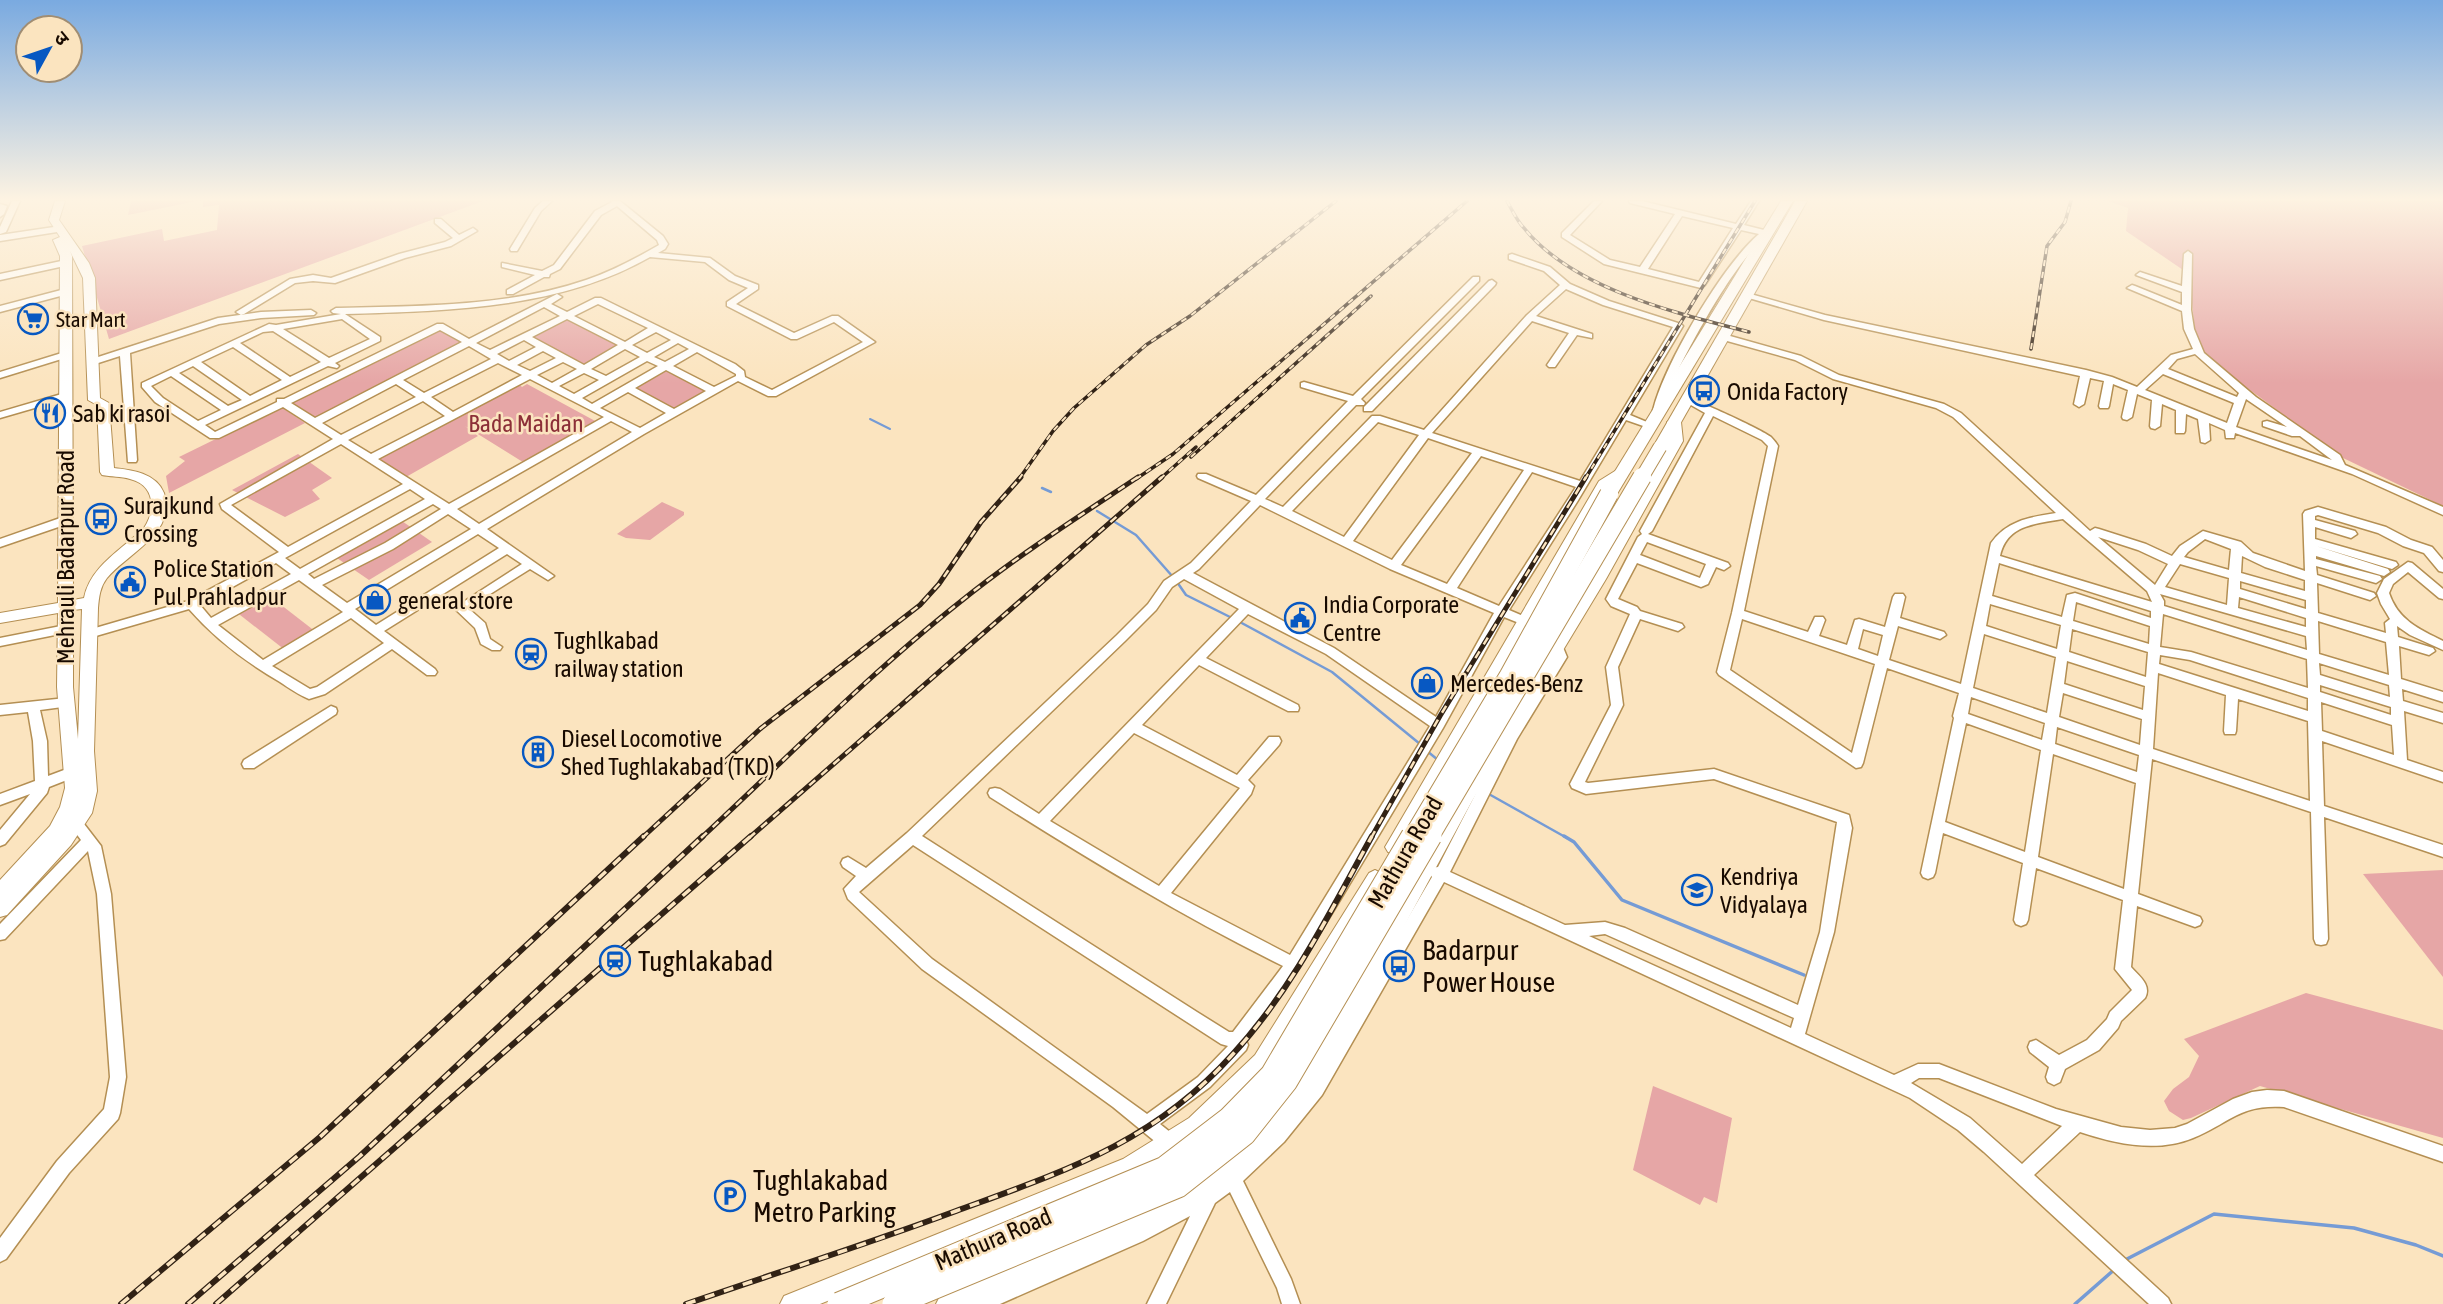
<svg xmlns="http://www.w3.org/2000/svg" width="2443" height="1304" font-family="'Asap Condensed','Noto Sans Devanagari',sans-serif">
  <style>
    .green { fill: #e6a6a6 }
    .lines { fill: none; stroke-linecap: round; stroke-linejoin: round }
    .stream-far2 { stroke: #759bd5; stroke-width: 2 }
    .stream-far1 { stroke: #759bd5; stroke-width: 2.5 }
    .stream { stroke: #759bd5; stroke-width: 3.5 }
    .minor-casing { stroke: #b48f53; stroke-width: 3 }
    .major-casing { stroke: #b48f53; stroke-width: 2 }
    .highway-casing { stroke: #b48f53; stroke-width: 2 }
    .minor { fill: #fff; fill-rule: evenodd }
    .major { fill: #fff; fill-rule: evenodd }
    .highway { fill: #fff; fill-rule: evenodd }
    .rail-far2-casing { stroke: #312215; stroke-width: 3.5 }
    .rail-far1-casing { stroke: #312215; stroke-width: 5 }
    .rail-casing { stroke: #312215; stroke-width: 6 }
    .rail-far2 { stroke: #fbe4bf; stroke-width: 2; stroke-dasharray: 6; stroke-linecap: butt }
    .rail-far1 { stroke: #fbe4bf; stroke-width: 2.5; stroke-dasharray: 8; stroke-linecap: butt }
    .rail { stroke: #fbe4bf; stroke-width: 3.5; stroke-dasharray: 10; stroke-linecap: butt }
    .highway-bridge-far2-casing { stroke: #b48f53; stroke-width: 15; stroke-linecap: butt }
    .highway-bridge-far1-casing { stroke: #b48f53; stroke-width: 20; stroke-linecap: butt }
    .highway-bridge-casing { stroke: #b48f53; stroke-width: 25; stroke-linecap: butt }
    .highway-bridge-far2 { stroke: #fff; stroke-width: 13 }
    .highway-bridge-far1 { stroke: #fff; stroke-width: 18 }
    .highway-bridge { stroke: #fff; stroke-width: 23 }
    .labels { text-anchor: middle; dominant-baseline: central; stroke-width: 5; stroke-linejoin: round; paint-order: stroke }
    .far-poi-label { font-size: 21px; fill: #180a00; stroke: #fbe4bf; text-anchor: start }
    .poi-label { font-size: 24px; fill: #180a00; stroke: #fbe4bf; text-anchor: start }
    .park-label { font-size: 24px; fill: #8c2f38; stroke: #fbe4bf }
    .street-label { font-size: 24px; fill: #180a00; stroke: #fbe4bf }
    .near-poi-label { font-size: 28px; fill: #180a00; stroke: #fbe4bf; text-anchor: start }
  </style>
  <rect width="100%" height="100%" fill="#fbe4bf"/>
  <g class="green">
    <polygon points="131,201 197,201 128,215"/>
    <polygon points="203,201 483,201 109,339 82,246 162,229 164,241 217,230 219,205 203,207"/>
    <polygon points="2108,201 2443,201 2443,506 2341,457 2197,351 2189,274 2126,231 2128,208"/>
    <polygon points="565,317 625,347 583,370 524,339"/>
    <polygon points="440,328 467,342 316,421 287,403"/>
    <polygon points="665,368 706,390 671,412 628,389"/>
    <polygon points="519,384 522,387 527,384 597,422 526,464 465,426 478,436 406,477 376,459"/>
    <polygon points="281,407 305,423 169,493 166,476 185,461 179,457"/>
    <polygon points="298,454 332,478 312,490 320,499 285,517 232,490"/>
    <polygon points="662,502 684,512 684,515 650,540 626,538 617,534"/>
    <polygon points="399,519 432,542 369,580 334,556"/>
    <polygon points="267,594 316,632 285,650 235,611"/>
    <polygon points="2443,870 2443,977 2363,874"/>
    <polygon points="2306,993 2443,1030 2443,1138 2260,1086 2191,1118 2183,1120 2169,1111 2164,1101 2173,1089 2189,1077 2199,1056 2184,1039"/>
    <polygon points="1653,1086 1732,1118 1717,1203 1704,1197 1700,1205 1633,1170"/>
  </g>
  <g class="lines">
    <polyline class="stream-far2" points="870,419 890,429"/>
    <g class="stream-far1">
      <polyline points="1042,488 1051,492"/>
      <polyline points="1097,511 1136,535 1173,577"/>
      <polyline points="1177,582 1186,595 1232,618"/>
      <polyline points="1238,621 1332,672 1420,744"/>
      <polyline points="1427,751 1438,760"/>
      <polyline points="1487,793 1567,838"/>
    </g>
    <g class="stream">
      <polyline points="1564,836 1574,842 1622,900 1804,975"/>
      <polyline points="2125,1260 2214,1214 2354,1228 2416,1245 2443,1256"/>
      <polyline points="2075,1304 2115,1269"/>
    </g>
    <g class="minor-casing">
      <g id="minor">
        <polygon points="12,201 20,201 6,232 0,234 0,227"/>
        <polygon points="543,201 552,201 541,211 517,251 511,251 510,249 535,208"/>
        <path d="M611 201H620L663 236 668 244 665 249 658 253 710 258 735 276 758 285V289L736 304 794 333 832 316H838L875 342 776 396H768L738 381 644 434 487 529 554 576 548 580 530 569 468 608 485 623 490 639 502 647 500 650H492L481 644 475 628 454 608 522 564 507 554 384 631 435 669 437 672 435 675H427L392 649 325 694 309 699C299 695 289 688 280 682 246 662 215 639 189 609L89 638 85 637 83 634 85 631 188 601 279 552 222 509 220 504 333 439 283 407 219 438H210L155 402 142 387V383L269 324 276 325 341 314 333 313 331 311 336 308C419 306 507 307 586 280 612 271 635 259 659 245L657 240 617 206 601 215 560 269 550 274 549 277H544L513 294H507V290L535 275 502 267V263L542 271 554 265 595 211 612 202ZM650 257 705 262 729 280 748 288 727 302V306L791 339H797L834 322 863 342 772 390 745 377 744 371 735 364 601 298H595L567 312 551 304 562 297 557 294 469 339 443 324H437L284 399H277V402L215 432 205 425 328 366 337 368 339 366 335 363 380 341V337L345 314C448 311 559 309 650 257ZM598 304 648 328 625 342 574 316ZM544 307 560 316 490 350 476 343ZM342 319 370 339 329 358 283 329ZM567 319 618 345 584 365 532 337ZM440 330 462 342 315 418 291 403ZM273 331 321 362 290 377 240 343 263 332ZM656 332 671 340 647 353 632 345ZM524 340 536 347 509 361 497 354ZM678 343 689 349 665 362 654 357ZM469 346 491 359 424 393 403 380ZM233 347 282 380 250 396 201 362ZM625 349 640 357 606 376 591 369ZM543 351 556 358 530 371 517 365ZM697 352 736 374V376L714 387 673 366ZM647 361 658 366 592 404 582 398ZM563 362 577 369 552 383 537 375ZM498 363 522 375 453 412 431 397ZM193 366 242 400 228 406 179 373ZM666 370 706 391 674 409 635 388ZM584 373 599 380 574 394 559 386ZM171 376 221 410 198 421 163 398 151 386ZM530 379 604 417 449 504 378 459ZM396 384 416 397 341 435 322 423ZM628 392 666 413 640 428 600 408ZM423 401 445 416 371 454 348 440ZM611 421 632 432 479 524 457 509ZM341 444 403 484 288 547 231 505ZM410 489 425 499 300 569 285 558ZM433 504 441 509 385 543 314 579 308 574ZM448 514 471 529 347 603 322 585 393 549ZM478 534 499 548 376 625 355 609ZM276 563 291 574 211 618 200 605ZM299 580 343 612 263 660 218 625ZM351 618 384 643 317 687 310 689 272 666Z"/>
        <path d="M1594 201H1602L1570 235 1610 260 1640 267 1675 214 1630 203 1629 201H1642L1736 224 1751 201H1759L1744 225 1764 230 1768 228 1772 231 1771 236C1745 242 1687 350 1675 377 1669 388 1667 401 1662 412L1658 413 1653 410C1665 363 1722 266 1759 234L1741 230 1705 285 1701 288 1604 264 1562 237V233ZM1682 216 1733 228 1699 282 1648 269Z"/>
        <polygon points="0,204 7,206 4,214 0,217"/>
        <polygon points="435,219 441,219 459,235 473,228 477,231 451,246 405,258 335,283 313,281 295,283 244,314 241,315 236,312 290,279 313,275 331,278 399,254 445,242 453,238 435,223"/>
        <polygon points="54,227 57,228 57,232 0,241 0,235"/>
        <path d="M2188 251 2192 254 2191 310 2194 329 2204 353 2256 397 2340 455 2345 465 2443 507V515L2352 474 2235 433 2234 438H2226L2225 430 2209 423 2210 440 2205 443 2201 442 2198 419 2186 414 2185 431 2184 433H2176V410L2162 404 2160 426 2155 429 2151 428 2150 426 2152 400 2137 394 2132 417 2127 420 2123 419 2122 417 2128 390 2113 384 2109 406 2108 408H2100L2099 406 2104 381 2090 378 2084 404 2079 407 2074 404 2080 376 1824 320 1742 296 1747 293 1825 315 2086 370 2112 377 2137 387 2171 355 2193 349 2184 329 2182 311 2127 288 2132 285 2135 286 2182 305V292L2136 275 2140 272 2182 286 2184 254ZM2195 354 2239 393 2237 397 2168 369 2177 359ZM2163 374 2234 403 2227 423 2145 390ZM2246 399 2287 427 2267 421 2263 422V426L2292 436H2300L2332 460 2236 427Z"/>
        <path d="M1512 254 1550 267 1570 284 1609 301 1681 324 1683 326 1630 415 1654 425 1649 428 1626 420 1577 502 1509 610 1528 618 1530 621 1528 624 1524 625 1504 617 1443 728 1337 905 1298 969 1246 1040 1248 1045 1246 1050 1210 1087 1160 1124 1175 1136 1177 1142 1175 1148 1169 1150 1163 1148 1113 1107 922 969 848 899 844 889 856 876 843 867 841 863 843 859 848 857 866 868 907 833 1117 635 1148 604 1164 581 1191 563 1251 501 1198 478 1197 476 1198 474H1206L1256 495 1348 401 1301 387V383L1304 382 1353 396 1473 277H1479V281L1361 399 1365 403 1364 405H1356L1265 499 1283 507 1372 416H1380L1424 430 1527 315 1560 285 1544 271 1509 259V255ZM1566 289 1603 305 1673 327 1580 481 1432 433 1532 321 1569 333 1547 365 1549 367H1555L1577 335 1592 338V334L1536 316ZM1378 422 1419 435 1344 537 1292 511ZM1428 438 1472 453 1392 560 1353 541ZM1481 456 1524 470 1447 584 1401 565ZM1532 472 1576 487 1499 606 1457 588ZM1260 505 1390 569 1494 613 1436 717 1334 648 1193 573 1199 569ZM1184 579 1239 609 1039 814 1000 789 995 788 990 789 988 793 990 797C1085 857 1181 916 1283 966L1233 1032H1229L1197 1012 922 836 1125 641 1156 610 1172 587ZM1248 614 1326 654 1430 726 1290 955 1171 893 1251 794 1254 786 1248 780 1279 745 1281 741 1279 737H1269L1237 775 1142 725 1199 665 1288 711H1298L1299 708 1298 705 1206 658ZM1134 733 1240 788 1159 886 1050 821ZM913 845 1187 1022 1221 1044 1228 1046 1198 1077 1147 1114 932 959 859 892Z"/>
        <polygon points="66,260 69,261 69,265 0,280 0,274"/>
        <polygon points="1492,280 1496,283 1495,285 1372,411 1364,411 1364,407 1489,281"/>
        <polygon points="65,289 68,290 68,294 0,312 0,306"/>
        <polygon points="311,310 316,313 314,315 261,318 219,324 130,353 137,460 136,462 128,462 120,356 92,365 89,364 89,360 218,318 261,312"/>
        <path d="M1723 334 1801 356 1839 375 1944 404 1961 413 2090 531 2095 528 2099 529 2146 544 2172 556 2180 546 2203 531 2241 542 2253 553 2305 571 2303 514 2305 511 2318 507 2386 527 2411 540 2432 547 2443 560V572L2439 571 2424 553 2403 546 2378 533 2318 515 2315 516V520L2355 531 2357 534 2351 538 2315 527V539L2396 562 2398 565 2392 569 2316 546 2388 569 2390 572 2384 576 2316 556V559L2380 576 2382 579 2376 583 2316 566 2317 575 2374 593 2376 596 2370 600 2317 583 2318 613 2386 633 2385 623 2390 619 2381 604 2377 593 2384 579 2408 562 2412 563 2443 589V599L2439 598 2408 572 2393 584 2389 593C2398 620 2419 629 2443 641V650L2410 635 2397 626 2398 637 2433 648 2435 651 2429 655 2399 646 2401 679 2443 692V702L2402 689 2403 701 2443 713V723L2404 711 2407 760 2443 772V782L2322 741 2324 806 2443 845V857L2324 817 2328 939 2326 944 2321 945 2316 944 2314 939 2311 812 2152 759 2138 894 2200 917 2202 921 2200 925 2195 927 2137 906 2131 967C2139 976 2152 985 2145 998L2121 1021 2118 1028 2099 1050 2065 1069 2060 1082 2054 1085 2048 1082 2046 1077 2049 1067 2030 1052 2028 1047 2030 1042 2036 1040 2059 1055 2087 1040 2107 1019 2110 1012 2132 990 2115 969 2123 900 2036 868 2028 920 2026 924 2021 926 2016 924 2014 920 2023 863 1943 833 1935 873 1933 877 1928 879 1923 877 1921 873 1954 718 1953 716 1959 693 1887 668 1863 763 1861 767 1856 768 1719 675 1717 672 1732 613 1768 446 1762 440 1713 416 1652 531 1648 534 1728 563 1730 566 1724 570 1716 567 1708 584 1701 587 1637 563 1618 599 1637 607 1640 611 1682 624 1684 627 1678 631 1640 619 1618 667 1623 705 1585 782 1588 783 1714 769 1849 815 1852 828 1834 932 1805 1034 1894 1075 1918 1064H1939L2056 1109 2121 1127 2150 1130 2175 1128 2187 1124 2233 1099 2252 1092 2267 1090 2284 1091 2443 1146V1162L2284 1107C2239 1104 2230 1123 2193 1138 2157 1153 2116 1144 2080 1132L2034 1175 2168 1298 2171 1304H2149L1984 1152 1958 1130 1910 1098 1444 882 1322 1095 1284 1142 1243 1181 1291 1279 1300 1304H1282L1277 1288 1230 1192 1215 1203 1166 1304H1147L1190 1216 1143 1241 1000 1304H970L973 1298 1131 1229 1203 1191 1227 1173 1272 1130 1310 1085 1432 877 1429 872 1431 868 1438 867 1507 733 1555 657 1552 648 1554 645H1562L1567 657 1517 739 1450 872 1565 925 1605 922 1625 928 1798 1005 1820 932 1837 822 1714 779 1586 794 1572 788 1570 784 1611 705 1606 667 1630 614 1611 606 1606 599 1638 537 1642 534 1640 531 1705 413 1682 400 1683 398C1693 397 1762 430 1771 437 1773 439 1777 444 1778 446L1744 611 1808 632 1815 617H1823L1825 620 1819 636 1847 645 1855 620 1859 619 1885 627 1893 597 1895 594H1903L1905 597 1900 618 1944 632 1946 635 1940 639 1898 626 1889 660 1961 684 1991 543C2007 520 2031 517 2056 513L1953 417 1936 408 1833 379 1795 360 1720 339V335ZM2063 519 2147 591 2152 602 2000 556C2007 524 2036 524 2063 519ZM2098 537 2138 550 2168 564 2155 585ZM2205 539 2231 549 2229 570 2184 557 2188 552ZM1647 542 1706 564 1700 578 1640 555ZM2242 556 2265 567 2305 580V591L2241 573ZM1999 563 2151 611V618L2075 593 2067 595 2062 617 1992 596ZM2180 564 2229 578 2227 605 2165 587ZM2240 581 2306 600V609L2240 589ZM2160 594 2306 636 2307 650 2164 606V601ZM2239 597 2306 618V627L2238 608ZM2076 602 2150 626 2149 644 2073 621ZM1990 604 2061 625 2057 649 1986 626ZM2163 614 2307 659 2308 688 2191 652 2160 647ZM1742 619 1875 664 1852 753 1730 670ZM2318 621 2386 642 2389 675 2319 654ZM1863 629 1883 635 1878 656 1858 649ZM2072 629 2148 652 2146 677 2069 652ZM1984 634 2056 657 2047 713 1973 688ZM2160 655 2190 660 2308 698V711L2159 664ZM2067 661 2145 686 2143 710 2064 684ZM2319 663 2389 685 2390 697 2320 675ZM2158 673 2226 695 2224 731 2225 734H2235L2236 731 2238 699 2308 721 2310 801 2153 749ZM2320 685 2391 707V715L2320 692ZM2063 693 2142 719 2140 745 2059 717ZM1971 697 2045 723 2042 740 1968 714ZM2321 702 2392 725 2394 755 2322 731ZM1966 723 2041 750 2025 852 1945 822ZM2057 727 2139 755 2137 772 2055 744ZM2053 754 2136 783 2124 889 2038 857ZM1605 934 1794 1018 1791 1028 1589 936ZM1919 1078H1939L2062 1126 2022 1164 1970 1118 1911 1083Z"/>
        <polygon points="65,352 68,353 68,357 0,378 0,372"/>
        <polygon points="65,393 70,396 69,398 0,418 0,412"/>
        <polygon points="66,516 72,520 70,523 0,547 0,539"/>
        <polygon points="66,625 72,629 70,632 0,646 0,638"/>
        <polygon points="66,698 70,700 72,703 70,706 40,710 47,741 48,776 72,767 77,768 79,772 77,776 49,787 47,793 5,844 0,846 0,830 30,794 0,805 0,794 35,781 33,741 28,712 0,715 0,705"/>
        <polygon points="331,706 336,708 337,711 336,714 254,768 244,768 242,764 244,760"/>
        <polygon points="76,818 81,820 101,846 111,894 126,1077 120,1113 118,1119 69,1173 6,1259 0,1262 0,1238 57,1161 104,1109 110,1077 97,894 88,851 5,939 0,940 0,924 81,840 69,824 71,820"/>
      </g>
    </g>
    <g class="major-casing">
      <g id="major">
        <path d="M55 201H65L59 220 89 263 95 278 100 398 109 403 114 468C132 470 156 473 164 493 177 533 128 553 107 578 100 587 99 597 98 608L94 751 97 791 92 813 71 845 7 915 0 917V880L50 826 60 807 65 788 57 687 58 613 0 623V613L58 603 60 256 53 240 60 237 49 220ZM70 251 83 278 88 400 97 405 100 472 102 475C111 477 121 476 130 479 155 485 156 510 144 528 123 549 90 566 84 598L73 600 72 256ZM82 609 78 739 73 687V610Z"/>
        <polygon points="1674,418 1681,422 1683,441 1606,579 1472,801 1332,1059 1281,1131 1234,1174 1175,1213 974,1304 936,1304 940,1296 1159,1197 1218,1158 1267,1117 1318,1045 1460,791 1592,578 1669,441 1667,422"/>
        <polygon points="1623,466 1630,470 1611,484 1400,852 1394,854 1388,852 1385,847 1388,842 1599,481"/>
        <polygon points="1375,870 1381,873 1384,878 1381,883 1269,1069 1203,1132 1138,1175 820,1304 780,1304 784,1296 1123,1159 1189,1118 1255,1055 1369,873"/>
      </g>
    </g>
    <g class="highway-casing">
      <g id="highway">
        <polygon points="1781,201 1793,201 1617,494 1609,499 1604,497 1601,494"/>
        <polygon points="1795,201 1807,201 1667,447 1665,450 1655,450 1653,447"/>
      </g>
    </g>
    <use href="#minor" class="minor"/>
    <use href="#major" class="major"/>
    <use href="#highway" class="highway"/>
    <g class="rail-far2-casing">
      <g id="rail-far2">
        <path d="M1507 201C1512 210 1517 221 1524 228 1573 289 1676 313 1749 332"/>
        <polyline points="2031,349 2047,246 2065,222 2071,201"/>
        <polyline points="1191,457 1371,296"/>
        <polyline points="1019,479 1053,431 1074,408 1146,345 1190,316 1336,201"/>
        <polyline points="1136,479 1173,454 1467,201"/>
        <polyline points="1160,479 1196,447"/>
        <polyline points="1585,479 1755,201"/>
      </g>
    </g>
    <g class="rail-far1-casing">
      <g id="rail-far1">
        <polyline points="642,838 760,729 920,605 939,584 981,522 1021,477"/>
        <path d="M701 838C786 759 869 674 960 602 1017 556 1078 517 1138 477"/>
        <polyline points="749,838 1162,477"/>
        <polyline points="1371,838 1440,716 1586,477"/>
      </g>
    </g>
    <g class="rail-casing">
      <g id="rail">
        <polyline points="121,1304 320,1137 644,836"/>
        <polyline points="188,1304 360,1156 703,836"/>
        <polyline points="216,1304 751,836"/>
        <path d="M686 1304C776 1273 867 1244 956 1211 1065 1171 1153 1143 1233 1054 1292 990 1330 912 1372 836"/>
      </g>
    </g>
    <use href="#rail-far2" class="rail-far2"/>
    <use href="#rail-far1" class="rail-far1"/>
    <use href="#rail" class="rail"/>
    <g class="highway-bridge-far2-casing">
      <polyline id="highway-bridge-far2" points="1641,479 1660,447"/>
    </g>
    <g class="highway-bridge-far1-casing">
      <g id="highway-bridge-far1">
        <polyline points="1412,838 1509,675 1609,494"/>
        <polyline points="1429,838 1642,477"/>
      </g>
    </g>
    <g class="highway-bridge-casing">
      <g id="highway-bridge">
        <polyline points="839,1304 1165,1168 1229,1119 1272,1075 1413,836"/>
        <polyline points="894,1304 1178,1186 1244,1134 1286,1081 1430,836"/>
      </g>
    </g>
    <use href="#highway-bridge-far2" class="highway-bridge-far2"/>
    <use href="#highway-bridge-far1" class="highway-bridge-far1"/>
    <use href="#highway-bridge" class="highway-bridge"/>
  </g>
  <linearGradient id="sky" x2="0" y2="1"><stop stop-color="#7aaae0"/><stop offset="0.52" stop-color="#fdf3e2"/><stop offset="1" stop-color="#fdf3e2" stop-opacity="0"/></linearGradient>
  <rect width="2443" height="383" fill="url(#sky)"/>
  <defs>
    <g id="supermarket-ring" transform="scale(1.575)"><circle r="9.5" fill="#fbe4bf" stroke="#0758c2" stroke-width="1.5"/><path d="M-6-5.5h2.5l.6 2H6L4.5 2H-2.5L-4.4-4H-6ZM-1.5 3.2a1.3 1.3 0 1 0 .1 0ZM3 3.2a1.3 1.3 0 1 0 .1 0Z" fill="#0758c2"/></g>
    <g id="bus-ring" transform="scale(1.575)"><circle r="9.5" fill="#fbe4bf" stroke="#0758c2" stroke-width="1.5"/><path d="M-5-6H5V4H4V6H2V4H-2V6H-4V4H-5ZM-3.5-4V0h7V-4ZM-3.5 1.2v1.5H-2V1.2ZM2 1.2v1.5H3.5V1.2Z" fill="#0758c2"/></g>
    <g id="restaurant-ring" transform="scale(1.575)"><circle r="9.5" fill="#fbe4bf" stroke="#0758c2" stroke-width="1.5"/><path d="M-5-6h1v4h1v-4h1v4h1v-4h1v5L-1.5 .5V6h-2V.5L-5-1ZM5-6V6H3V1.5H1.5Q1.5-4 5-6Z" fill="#0758c2"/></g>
    <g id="civic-ring" transform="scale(1.575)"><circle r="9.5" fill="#fbe4bf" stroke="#0758c2" stroke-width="1.5"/><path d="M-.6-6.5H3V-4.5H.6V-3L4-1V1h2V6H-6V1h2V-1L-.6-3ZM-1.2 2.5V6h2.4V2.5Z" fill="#0758c2"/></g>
    <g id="shop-ring" transform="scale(1.575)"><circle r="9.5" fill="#fbe4bf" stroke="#0758c2" stroke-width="1.5"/><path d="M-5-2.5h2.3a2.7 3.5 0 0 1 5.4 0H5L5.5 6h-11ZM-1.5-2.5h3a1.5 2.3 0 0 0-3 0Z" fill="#0758c2"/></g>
    <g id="station-ring" transform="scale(1.575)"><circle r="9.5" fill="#fbe4bf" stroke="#0758c2" stroke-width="1.5"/><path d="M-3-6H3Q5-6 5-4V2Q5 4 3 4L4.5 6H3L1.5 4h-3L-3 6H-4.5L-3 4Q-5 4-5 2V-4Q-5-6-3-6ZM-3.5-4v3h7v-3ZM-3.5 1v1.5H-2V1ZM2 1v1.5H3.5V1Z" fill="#0758c2"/></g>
    <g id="building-ring" transform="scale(1.575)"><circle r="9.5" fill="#fbe4bf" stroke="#0758c2" stroke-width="1.5"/><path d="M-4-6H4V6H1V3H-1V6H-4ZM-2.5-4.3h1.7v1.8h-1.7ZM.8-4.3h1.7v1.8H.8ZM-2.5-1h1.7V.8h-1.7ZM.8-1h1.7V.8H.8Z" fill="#0758c2"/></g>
    <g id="school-ring" transform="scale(1.575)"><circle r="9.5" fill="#fbe4bf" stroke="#0758c2" stroke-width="1.5"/><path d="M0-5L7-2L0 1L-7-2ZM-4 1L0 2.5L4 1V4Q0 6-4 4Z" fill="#0758c2"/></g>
    <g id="parking-ring" transform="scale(1.575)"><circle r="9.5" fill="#fbe4bf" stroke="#0758c2" stroke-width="1.5"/><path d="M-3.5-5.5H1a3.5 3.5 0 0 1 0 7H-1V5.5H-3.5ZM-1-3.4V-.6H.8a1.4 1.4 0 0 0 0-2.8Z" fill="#0758c2"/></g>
  </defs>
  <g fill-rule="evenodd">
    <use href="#supermarket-ring" x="33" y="319"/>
    <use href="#bus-ring" x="1704" y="391"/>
    <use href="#restaurant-ring" x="50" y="413"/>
    <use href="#bus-ring" x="101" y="519"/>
    <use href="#civic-ring" x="130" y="582"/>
    <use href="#shop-ring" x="375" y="600"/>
    <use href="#civic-ring" x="1300" y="618"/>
    <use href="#station-ring" x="531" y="654"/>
    <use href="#shop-ring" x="1427" y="683"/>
    <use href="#building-ring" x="538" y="752"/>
    <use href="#school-ring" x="1697" y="890"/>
    <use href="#station-ring" x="615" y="961"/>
    <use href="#bus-ring" x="1399" y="966"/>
    <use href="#parking-ring" x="730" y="1196"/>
  </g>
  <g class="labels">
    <g class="far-poi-label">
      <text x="56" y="319">Star Mart</text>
    </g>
    <g class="poi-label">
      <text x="1727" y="391">Onida Factory</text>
      <text x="73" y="413">Sab ki rasoi</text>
      <text x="124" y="505">Surajkund<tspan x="124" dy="28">Crossing</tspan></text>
      <text x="153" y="568">Police Station<tspan x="153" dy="28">Pul Prahladpur</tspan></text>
      <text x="398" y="600">general store</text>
      <text x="1323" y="604">India Corporate<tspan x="1323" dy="28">Centre</tspan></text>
      <text x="554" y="640">Tughlkabad<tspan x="554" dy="28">railway station</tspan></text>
      <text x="1450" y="683">Mercedes-Benz</text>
      <text x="561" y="738">Diesel Locomotive<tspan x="561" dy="28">Shed Tughlakabad (TKD)</tspan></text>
      <text x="1720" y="876">Kendriya<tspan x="1720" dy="28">Vidyalaya</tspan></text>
    </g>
    <g class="park-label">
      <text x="526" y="423">Bada Maidan</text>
    </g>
    <g class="street-label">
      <text transform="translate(65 557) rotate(-90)">Mehrauli Badarpur Road</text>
      <text transform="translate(1405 852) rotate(-60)">Mathura Road</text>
      <text transform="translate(993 1239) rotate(-23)">Mathura Road</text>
    </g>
    <g class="near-poi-label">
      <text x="1422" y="950">Badarpur<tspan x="1422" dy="32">Power House</tspan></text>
      <text x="638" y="961">Tughlakabad</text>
      <text x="753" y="1180">Tughlakabad<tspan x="753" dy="32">Metro Parking</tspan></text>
    </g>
  </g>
  <g transform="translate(49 49) rotate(50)"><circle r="33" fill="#fbe4bf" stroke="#a08d73" stroke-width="2"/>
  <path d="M0-5L12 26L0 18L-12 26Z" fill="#0758c2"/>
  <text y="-10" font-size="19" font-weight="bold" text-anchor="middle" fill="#180a00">उ</text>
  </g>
</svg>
